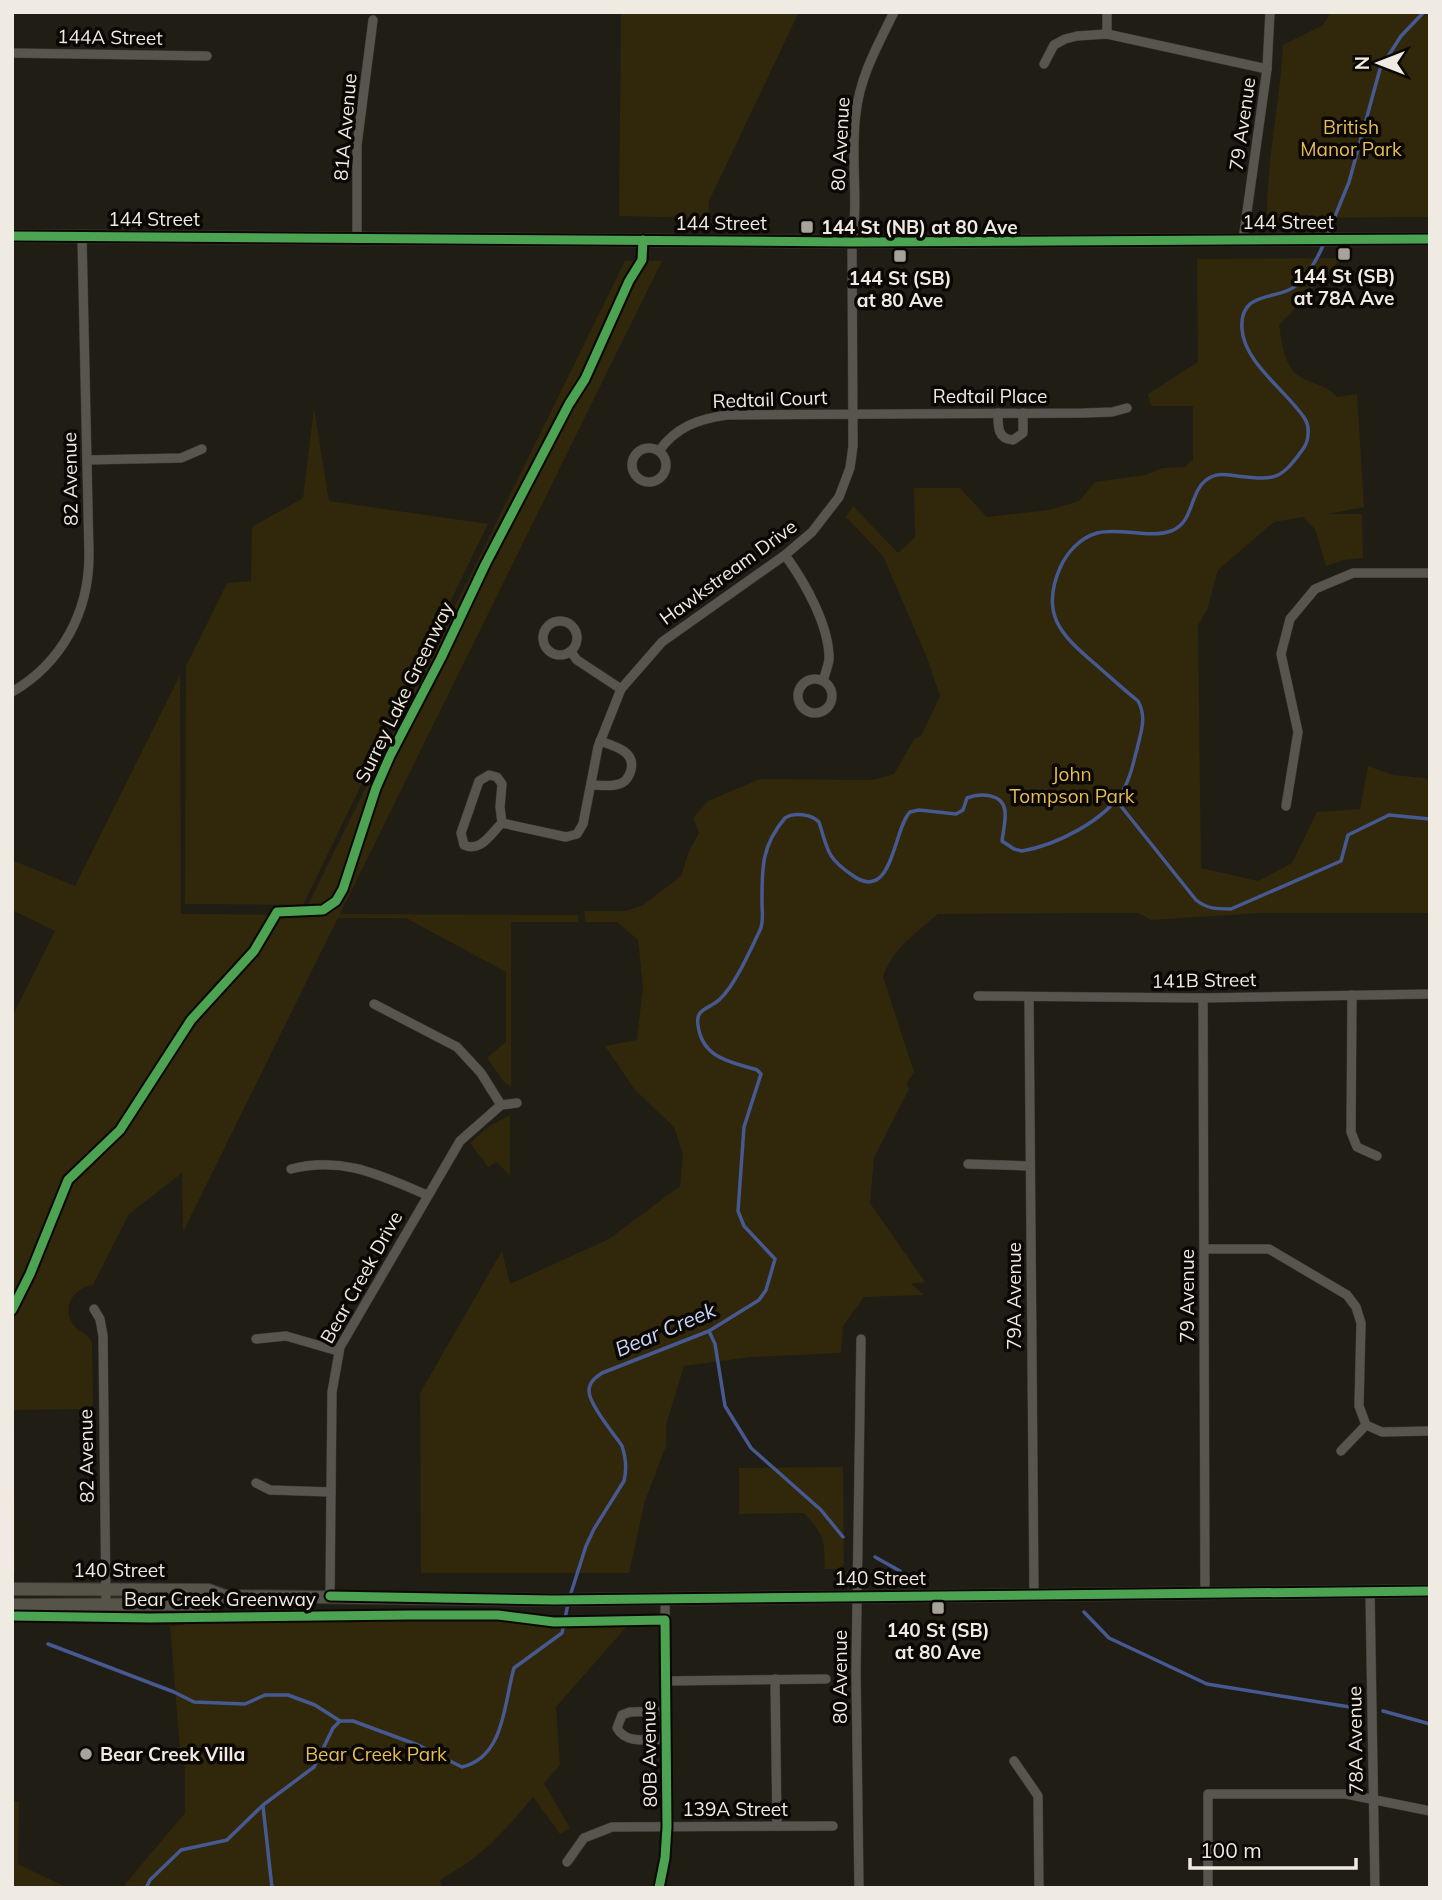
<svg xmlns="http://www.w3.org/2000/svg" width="1442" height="1900" font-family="Mulish,sans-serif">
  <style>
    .green { fill: #31270a }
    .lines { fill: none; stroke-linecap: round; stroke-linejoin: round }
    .stream { stroke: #475991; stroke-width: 3.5 }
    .minor-casing { stroke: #3b3833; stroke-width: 10 }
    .secondary-casing { stroke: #3b3833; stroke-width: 14 }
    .minor { stroke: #58554f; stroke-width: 9 }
    .secondary { stroke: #565349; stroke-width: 12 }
    .cycleway-casing { stroke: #0b0804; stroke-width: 13 }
    .cycleway { stroke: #4ca352; stroke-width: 9 }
    .poi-dot { fill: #a7a39a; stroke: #0b0804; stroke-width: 2.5 }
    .labels { text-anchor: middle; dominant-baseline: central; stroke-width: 7; stroke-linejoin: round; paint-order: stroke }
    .street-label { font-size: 19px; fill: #efebe2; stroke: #0b0804 }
    .park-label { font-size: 19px; fill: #e7be53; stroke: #0b0804 }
    .poi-label { font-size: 19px; font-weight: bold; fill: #efebe2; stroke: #0b0804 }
    .water-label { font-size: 21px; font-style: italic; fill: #c8d6fa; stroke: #0b0804 }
  </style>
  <rect width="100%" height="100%" fill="#201d15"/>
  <g class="green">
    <polygon points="621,12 799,12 709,201 708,218 619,216"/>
    <path d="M1331 12H1430V217L1277 218 1276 214H1267C1267 157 1280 102 1283 45L1323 25Z"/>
    <path d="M1339 258V261L1279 325C1282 343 1284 370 1304 379 1317 385 1327 386 1337 397L1357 394 1364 507 1328 514H1362L1363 558 1344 560 1326 566 1315 529 1303 517 1274 522 1218 570 1207 610 1198 625 1201 868 1258 881 1292 863 1317 812 1360 809 1368 766 1393 775 1424 778 1430 781V913H1260L1151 920 1138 913 938 914C917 932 891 950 883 977L914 1072 907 1083 909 1089 874 1158 870 1203 925 1282 911 1284 924 1295 864 1297 843 1326 841 1353 750 1357 684 1366 666 1425V1446L645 1501 629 1573H421L420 1393 502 1251 510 1284 609 1239 680 1186 683 1155 674 1127 635 1090 605 1046 637 1040 643 987 638 940 617 922H585L584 911H626L643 905 681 876 689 851 699 833 693 818 708 801 760 779 873 780 894 774 914 739 921 736 940 696 927 658 883 556 846 517 853 506 898 553 915 537 914 488H960L987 517 1049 510 1079 501 1095 482 1145 475 1163 468 1185 467 1193 460V406H1151L1148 394 1198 362 1197 259Z"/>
    <path d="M625 261H662L340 914 578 915V922H511V1086L504 1082 487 1058 506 1042V972L406 918H338L183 1232 182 1173 129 1214 93 1285C73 1288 60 1309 75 1327 81 1333 88 1334 92 1342L93 1409 14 1410 15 1573H12V1017L55 931 12 910V860L75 886 180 675 181 914 303 915Z"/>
    <polygon points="314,408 329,501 488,524 303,905 185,904 186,666 227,583 251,581 252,527 303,498"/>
    <polygon points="510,1115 510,1176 497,1162 488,1167 470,1143 488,1127"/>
    <path d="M843 1467 844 1564 839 1569H825C824 1539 825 1536 804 1513L739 1514V1468Z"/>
    <path d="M498 1618 538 1627 627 1626 556 1707 560 1765 544 1783 570 1828 560 1834 533 1797C501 1835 484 1855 440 1880L442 1888H122L185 1813V1749H180L170 1626 184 1625V1620Z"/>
    <polygon points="12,1800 19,1802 18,1864 68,1888 12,1888"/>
  </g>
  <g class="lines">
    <g class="stream">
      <polyline points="1327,236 1349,182 1380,69 1401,36 1424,12"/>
      <path d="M1116 800 1196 900C1207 909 1217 909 1231 909L1341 861 1348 835 1389 815 1430 819"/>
      <polyline points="709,1331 715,1344 725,1406 751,1448 821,1510 843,1537"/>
      <polyline points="875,1557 900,1571"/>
      <path d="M570 1596 586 1546 594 1529 624 1481C627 1469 626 1458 622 1446 614 1434 589 1404 589 1391 589 1382 596 1377 602 1373L709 1331 759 1300 766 1290 775 1259 744 1226 738 1211 744 1127 761 1074 757 1070C732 1062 702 1059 698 1025 695 1008 710 1009 720 999 735 985 751 949 760 930 764 922 762 912 762 903 762 869 761 846 785 818 794 812 811 814 819 822 828 850 826 857 852 875 893 905 893 829 910 812L919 810 956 814 963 810 967 798C980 793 1003 793 1005 811 1006 821 1003 832 1002 841L1014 849 1022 851C1056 845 1105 821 1123 790 1131 778 1133 763 1137 749 1141 732 1147 717 1138 701 1123 689 1109 676 1094 663 1061 635 1040 614 1060 568 1067 552 1080 538 1097 533 1120 527 1149 539 1171 531 1196 522 1188 488 1211 477 1219 473 1228 475 1237 476 1275 480 1280 481 1303 449 1309 441 1310 427 1305 419 1288 392 1244 363 1242 329 1239 290 1278 300 1294 287 1307 277 1318 258 1324 243"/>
      <polyline points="1084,1612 1109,1638 1207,1684 1356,1708"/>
      <polyline points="48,1644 174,1692 194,1702 245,1704 265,1695 288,1695 315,1705 340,1721"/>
      <polyline points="1383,1711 1430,1724"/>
      <polyline points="263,1806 272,1888"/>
      <path d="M146 1888 150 1880 181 1850 227 1840 263 1805 314 1767 333 1728 340 1721H353L418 1745 462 1767C505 1757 504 1702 514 1668L562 1633 568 1604"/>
    </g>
    <g class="minor-casing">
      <g id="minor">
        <polyline points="1107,34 1107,12"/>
        <polyline points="12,53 207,56"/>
        <polyline points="1044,64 1054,45 1065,39 1077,36 1107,34 1267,69"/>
        <polyline points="357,238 357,145 373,20"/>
        <polyline points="1243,240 1267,69 1270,12"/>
        <path d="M998 413C998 426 997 439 1013 440L1023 433V413"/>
        <circle cx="649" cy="465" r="17"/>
        <path d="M659 451C676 427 698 419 727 415L1084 413 1112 412 1127 408"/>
        <polyline points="87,460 181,458 202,449"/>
        <path d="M785 555C804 581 830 626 829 660 828 666 825 674 823 681"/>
        <circle cx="560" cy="638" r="17"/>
        <polyline points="571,652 577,660 621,689"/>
        <circle cx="815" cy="696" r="17"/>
        <path d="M12 692C62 663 89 612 89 555L82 237"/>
        <path d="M489 775 497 777 502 784 500 807 502 823C491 833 481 853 464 845L461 833 479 781Z"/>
        <path d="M591 785C599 785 611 787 619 784 624 783 628 778 630 773 638 752 615 746 600 741"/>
        <polyline points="1286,806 1298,732 1281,654 1290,619 1315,589 1353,573 1430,573"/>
        <path d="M502 823 566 837 577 834 583 824 598 747 621 689 662 642 785 555 812 532 839 497 850 468 853 446 852 242C859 199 850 155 856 113 860 76 878 45 894 12"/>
        <polyline points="1352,995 1351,1132 1357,1147 1377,1156"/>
        <polyline points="978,996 1203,998 1430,994"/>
        <polyline points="1029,998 1034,1595"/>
        <polyline points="1203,998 1205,1593"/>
        <polyline points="374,1004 457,1047 481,1073 501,1105"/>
        <polyline points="968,1164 1030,1166"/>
        <path d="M291 1169C343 1156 380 1175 427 1195"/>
        <polyline points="1205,1249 1269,1249 1347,1295 1356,1307 1361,1323 1359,1406 1366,1425 1382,1432 1430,1431"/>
        <polyline points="94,1309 100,1319 103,1336 106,1605"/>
        <polyline points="256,1339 286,1336 338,1351"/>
        <polyline points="1341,1451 1366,1425"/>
        <polyline points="256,1483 270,1490 331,1492"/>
        <polyline points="1370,1592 1375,1888"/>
        <polyline points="330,1596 332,1392 340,1347 460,1141 501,1105 517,1103"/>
        <polyline points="775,1679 777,1826"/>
        <polyline points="665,1681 826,1679"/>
        <path d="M666 1711 630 1712 622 1715 617 1728C626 1745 650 1739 666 1739"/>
        <polyline points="1014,1761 1038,1796 1039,1888"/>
        <polyline points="567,1862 584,1838 612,1827 833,1826"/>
        <polyline points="659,1888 665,1858 667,1827 665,1598"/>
        <polyline points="859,1888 856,1671 861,1339"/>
        <polyline points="1208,1888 1208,1794 1346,1794 1430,1811"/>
      </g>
    </g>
    <g class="secondary-casing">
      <g id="secondary">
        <polyline points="12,236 852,242 1430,239"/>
        <polyline points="12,1589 209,1590 225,1596 554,1600 1430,1591"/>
        <polyline points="12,1605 208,1604 225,1596"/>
      </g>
    </g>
    <use href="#minor" class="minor"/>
    <use href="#secondary" class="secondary"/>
    <g class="cycleway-casing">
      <g id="cycleway">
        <polyline points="12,236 852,242 1430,239"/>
        <polyline points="12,1310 30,1274 68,1180 120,1130 191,1020 254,951 277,912 323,910 336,901 343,889 376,788 390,756 441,658 485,565 569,404 585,379 629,281 642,260 643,240"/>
        <polyline points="330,1596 554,1600 1430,1591"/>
        <polyline points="12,1616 150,1618 409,1615 498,1615 554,1622 665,1620 667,1827 665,1858 659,1888"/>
      </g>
    </g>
    <use href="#cycleway" class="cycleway"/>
  </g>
  <g class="poi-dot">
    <rect x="800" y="220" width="14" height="14" rx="3.5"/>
    <rect x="1337" y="247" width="14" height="14" rx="3.5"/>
    <rect x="893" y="249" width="14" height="14" rx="3.5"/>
    <rect x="931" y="1601" width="14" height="14" rx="3.5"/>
    <circle cx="86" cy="1754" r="7"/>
  </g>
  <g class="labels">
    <g class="street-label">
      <text transform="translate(110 37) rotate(1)">144A Street</text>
      <text transform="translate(1242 124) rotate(-82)">79 Avenue</text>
      <text transform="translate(345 127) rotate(-85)">81A Avenue</text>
      <text transform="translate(840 144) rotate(-87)">80 Avenue</text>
      <text x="154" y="219">144 Street</text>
      <text x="1288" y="222">144 Street</text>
      <text x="721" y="223">144 Street</text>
      <text x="990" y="396">Redtail Place</text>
      <text transform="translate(770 399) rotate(-2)">Redtail Court</text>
      <text transform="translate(70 479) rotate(-91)">82 Avenue</text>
      <text transform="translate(728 572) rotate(-36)">Hawkstream Drive</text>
      <text transform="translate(404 692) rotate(-64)">Surrey Lake Greenway</text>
      <text transform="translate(1204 980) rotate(-1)">141B Street</text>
      <text transform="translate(361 1277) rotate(-61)">Bear Creek Drive</text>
      <text transform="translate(1014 1296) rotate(-90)">79A Avenue</text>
      <text transform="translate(1187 1296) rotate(-90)">79 Avenue</text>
      <text transform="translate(86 1456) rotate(-91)">82 Avenue</text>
      <text x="119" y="1570">140 Street</text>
      <text x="880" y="1578">140 Street</text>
      <text x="220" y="1599">Bear Creek Greenway</text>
      <text transform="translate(840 1677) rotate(-90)">80 Avenue</text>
      <text transform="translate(1355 1740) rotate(-91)">78A Avenue</text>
      <text transform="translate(649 1754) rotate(-91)">80B Avenue</text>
      <text x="735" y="1809">139A Street</text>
    </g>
    <g class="park-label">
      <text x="1351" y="127">British<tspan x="1351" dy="22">Manor Park</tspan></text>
      <text x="1072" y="774">John<tspan x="1072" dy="22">Tompson Park</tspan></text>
      <text x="376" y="1754">Bear Creek Park</text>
    </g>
    <g class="poi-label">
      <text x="821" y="227" text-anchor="start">144 St (NB) at 80 Ave</text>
      <text x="1344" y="276">144 St (SB)<tspan x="1344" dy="22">at 78A Ave</tspan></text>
      <text x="900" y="278">144 St (SB)<tspan x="900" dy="22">at 80 Ave</tspan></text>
      <text x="938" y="1630">140 St (SB)<tspan x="938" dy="22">at 80 Ave</tspan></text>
      <text x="100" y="1754" text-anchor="start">Bear Creek Villa</text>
    </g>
    <g class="water-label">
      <text transform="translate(665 1329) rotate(-23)">Bear Creek</text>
    </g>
  </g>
  <rect width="1442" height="1900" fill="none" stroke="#efebe2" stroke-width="28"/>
  <g transform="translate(1379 63) rotate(270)" stroke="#0b0804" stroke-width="5" paint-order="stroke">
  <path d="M0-5L12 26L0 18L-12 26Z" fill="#efebe2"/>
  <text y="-10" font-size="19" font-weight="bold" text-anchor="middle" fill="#efebe2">N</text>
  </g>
  <path d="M1190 1858v10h166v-10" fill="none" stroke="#efebe2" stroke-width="3.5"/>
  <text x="1200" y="1858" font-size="21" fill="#efebe2" stroke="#0b0804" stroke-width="5" paint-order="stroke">100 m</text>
</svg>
